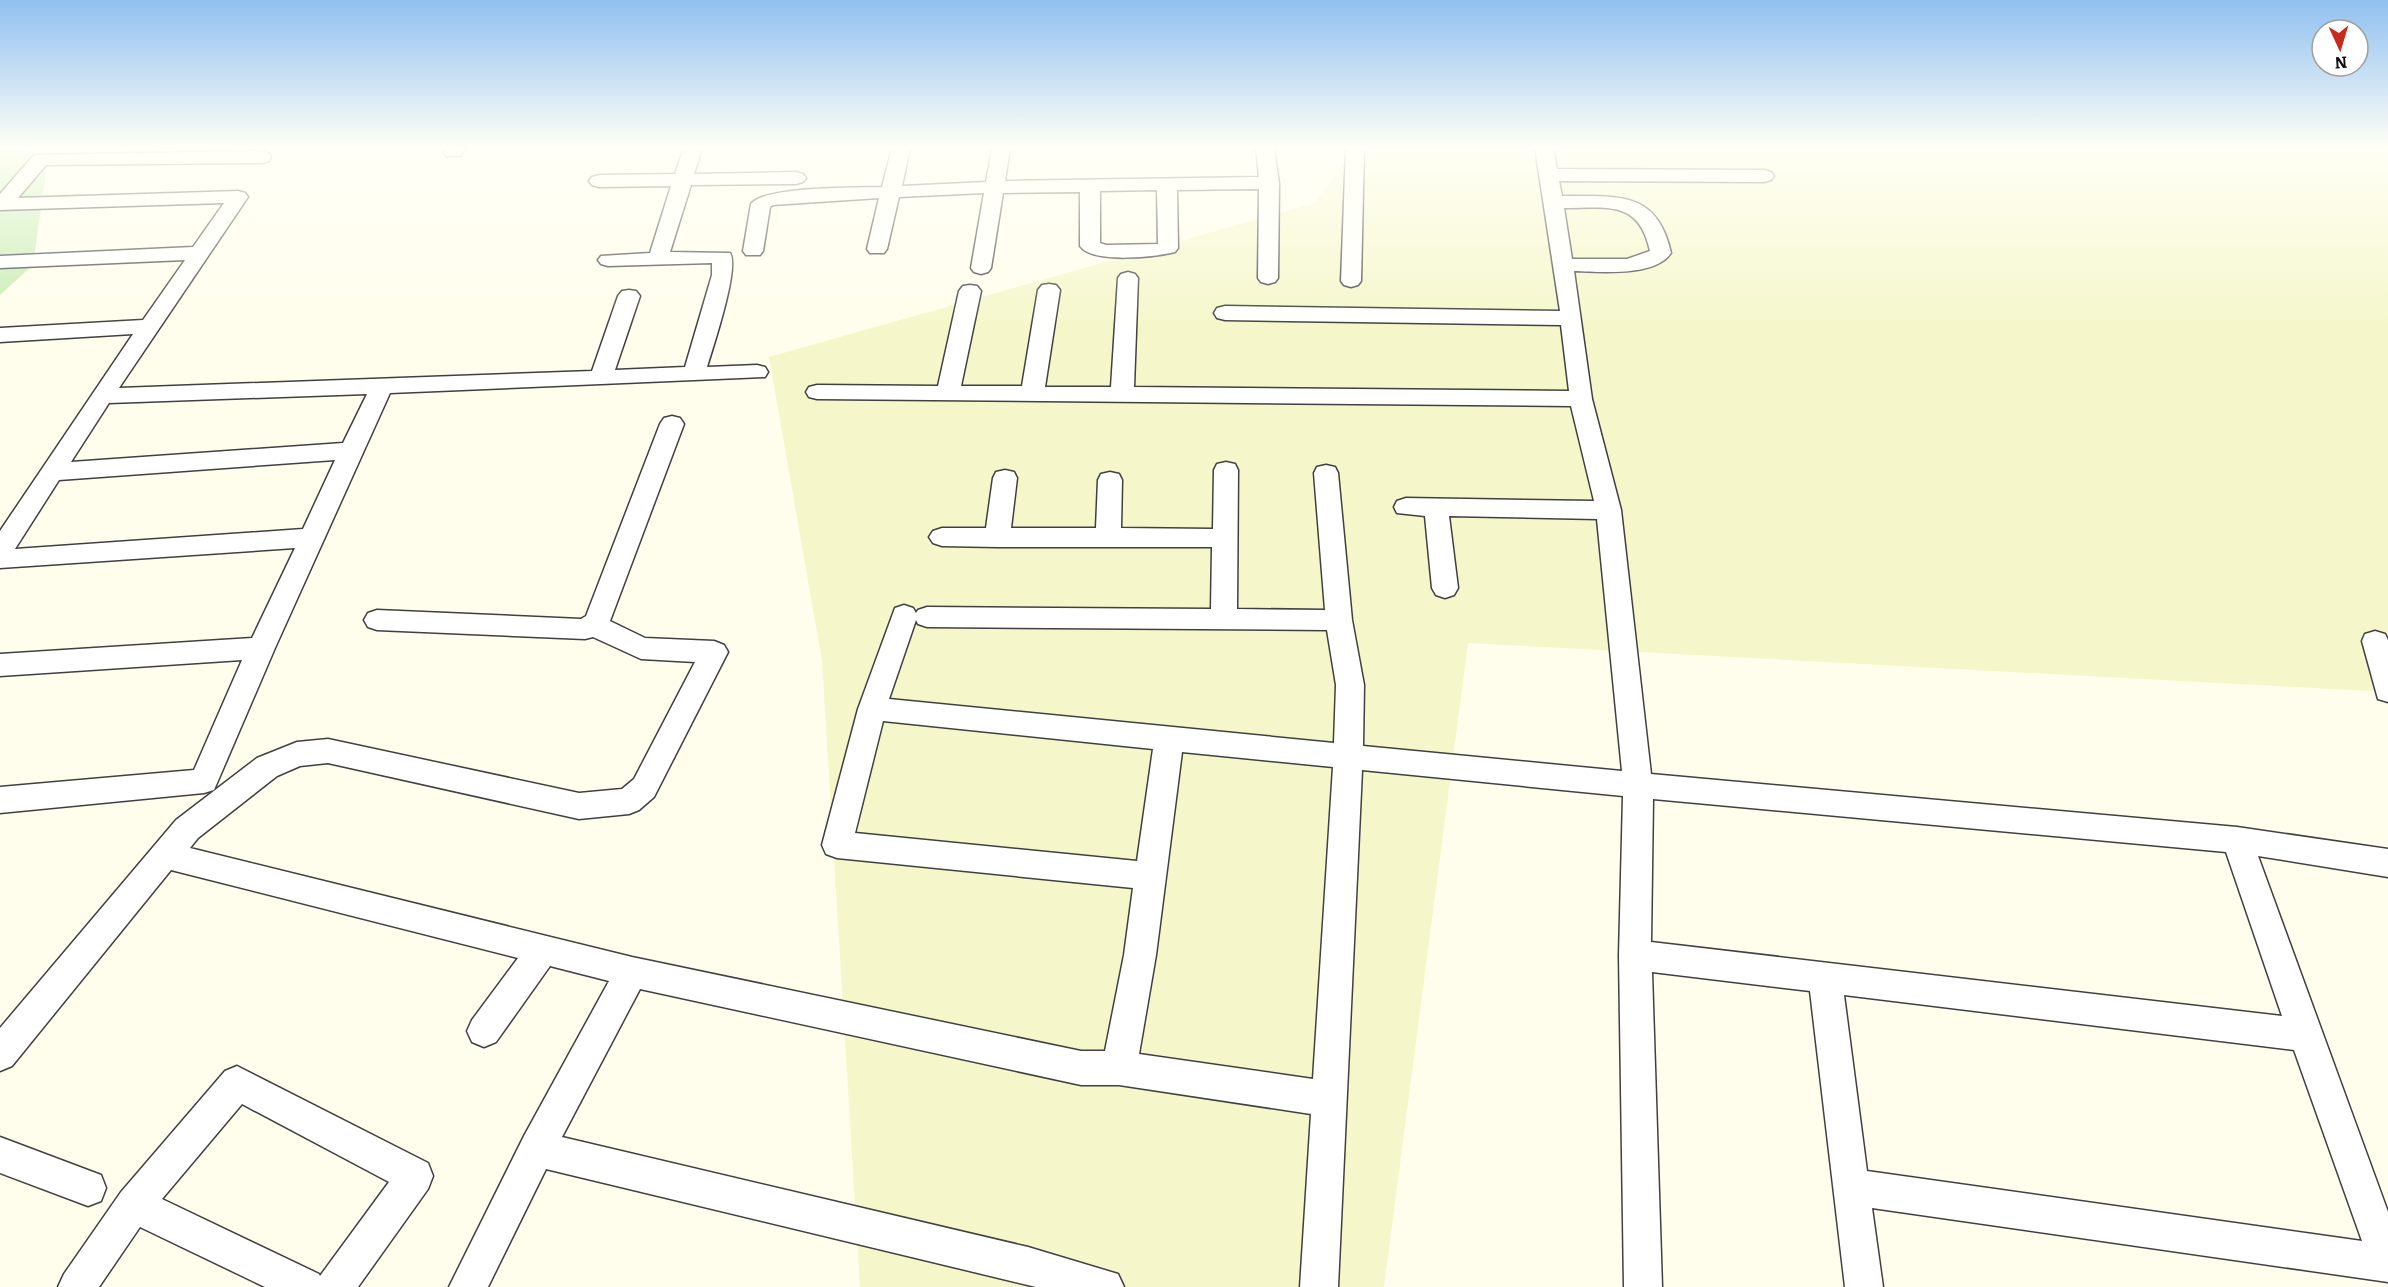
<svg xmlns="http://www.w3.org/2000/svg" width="2388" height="1287" font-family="Bitter,serif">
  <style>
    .farmland { fill: #f5f7ca }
    .green { fill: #c8ecb3 }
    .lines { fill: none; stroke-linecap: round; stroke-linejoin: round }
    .minor-casing { stroke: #404040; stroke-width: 3 }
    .minor { fill: #fff; fill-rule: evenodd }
  </style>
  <rect width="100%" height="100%" fill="#fffeec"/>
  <polygon class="farmland" points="1354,148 2388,148 2388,692 1468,643 1384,1287 860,1287 822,661 769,357 1315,203"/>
  <polygon class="green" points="0,148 25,148 46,173 33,265 0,295"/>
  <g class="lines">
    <g class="minor-casing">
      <g id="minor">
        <polygon points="446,148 465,148 460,156 446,156 444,152"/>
        <path d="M684 148H702L694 174 796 172 803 174 806 178 803 182 796 184 691 185 670 252 730 253C740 267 713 347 707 367L757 365 765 367 768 372 765 377 390 393 275 648 214 790 204 793 0 813V787L194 770 242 660 0 676V654L252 638 295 548 0 568V531L133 334 0 342V328L143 320 185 260 0 268V256L193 247 224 203 0 210V194L34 155 262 151 269 153 271 157 269 161 262 163 46 165 18 198 238 191 245 193 248 197 119 388 592 371 618 296 622 291 629 290 636 291 640 296 615 370 685 367 712 275V263L608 266 601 264 598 260 601 256 650 253 671 186 599 187 592 185 589 181 592 177 599 175 675 174ZM367 394 343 443 71 462 109 403ZM335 460 303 529 15 549 59 480Z"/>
        <path d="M892 148H910L902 186 986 182 992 148H1010L1005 181 1259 177 1256 148H1274L1279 183 1278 278 1275 282 1268 284 1261 282 1258 278 1259 189 1177 190 1178 248 1175 252C1156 257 1092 264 1080 246V192L1003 193 991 268 988 272 981 274 974 272 971 268 984 193 899 197 887 249 884 253H870L867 249 879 198 773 205 770 207 763 251 760 255H746L743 251 751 204C764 186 857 188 882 187ZM1157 190 1158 244 1106 245 1100 243V191Z"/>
        <polygon points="1346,148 1364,148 1361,281 1358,285 1351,287 1344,285 1341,281"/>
        <path d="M1535 148H1553L1557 169 1764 170 1771 172 1774 176 1771 180 1764 182 1559 181 1562 196C1616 197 1657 189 1671 253 1655 277 1600 272 1574 271L1592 399 1621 510 1651 774 2237 827 2388 849V877L2258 856 2388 1212V1282L1872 1208 1883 1287H1845L1810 991 1652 972 1662 1287H1624L1619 955 1623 796 1362 770 1338 1287H1300L1311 1114 1119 1085H1081L640 989 562 1137 1028 1247 1118 1274 1124 1287H1036L546 1169 488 1287H449L524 1136 609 981 550 966 496 1042 484 1047 472 1042 467 1031 472 1020 518 958 171 870 12 1066 0 1071V1028L176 820 257 758 297 742 328 739 579 793 622 789 634 779 695 662 641 659 593 637 585 639 377 630 368 627 364 620 368 613 377 610 581 619 586 616 660 424 664 418 672 416 680 418 684 424 610 621 645 638 714 641 724 645 728 652 654 797 639 810 629 814 579 819 328 763 300 766 277 776 198 838 190 848 632 957 1081 1051H1105L1124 955 1133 888 837 858 826 854 822 845 858 709 895 608 904 605 913 608 916 613 918 610 927 607 1211 609 1212 547H997L942 546 933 543 929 537 933 531 942 528H986L993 478 996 472 1005 470 1014 472 1017 478 1011 528H1096L1098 480 1101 474 1110 472 1119 474 1122 480 1121 528 1213 529 1214 470 1217 464 1226 462 1235 464 1238 470 1237 609 1325 610 1314 473 1317 467 1326 465 1335 467 1338 473 1352 620 1364 685 1363 746 1622 771 1597 519 1449 516 1458 588 1454 595 1445 598 1436 595 1432 588 1425 516 1397 513 1394 507 1397 501 1406 498 1594 501 1571 406 817 399 809 397 806 392 809 387 817 385 938 386 959 291 963 286 970 285 977 286 981 291 961 386H1022L1038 290 1042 285 1049 284 1056 285 1060 290 1045 387H1111L1118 278 1121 274 1128 272 1135 274 1138 278 1134 387 1569 391 1561 325 1225 320 1217 318 1214 313 1217 308 1225 306 1560 311ZM1564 208C1606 208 1639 199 1650 251L1627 259H1572ZM916 620 918 624 927 627 1327 630 1336 685 1334 743 889 699ZM883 721 1153 749 1137 861 855 833ZM1182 752 1333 767 1313 1079 1139 1054 1156 955ZM1653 799 2226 852 2282 1016 1651 942ZM1844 995 2294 1050 2362 1241 1867 1171Z"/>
        <polygon points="2375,631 2385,634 2388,640 2388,702 2378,699 2362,641 2365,634"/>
        <path d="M237 1066 428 1163 433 1176 428 1189 358 1287H265L140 1227 99 1287H58L64 1274 121 1192 225 1071ZM242 1104 389 1182 320 1276 319 1274 162 1199Z"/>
        <polygon points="0,1137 101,1175 106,1188 101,1201 88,1206 0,1173"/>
      </g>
    </g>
    <use href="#minor" class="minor"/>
  </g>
  <linearGradient id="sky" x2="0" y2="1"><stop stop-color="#90c0f0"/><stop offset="0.45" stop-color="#fffff6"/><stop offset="1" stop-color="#fffff6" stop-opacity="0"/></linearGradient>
  <rect width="2388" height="328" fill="url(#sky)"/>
  <g transform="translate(2340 48) rotate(176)"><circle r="28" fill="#ffffff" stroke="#9e9e9e" stroke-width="1.5"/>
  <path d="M0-4.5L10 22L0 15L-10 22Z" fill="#c72b1a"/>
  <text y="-9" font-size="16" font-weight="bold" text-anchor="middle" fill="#0d0d0d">N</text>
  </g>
</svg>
